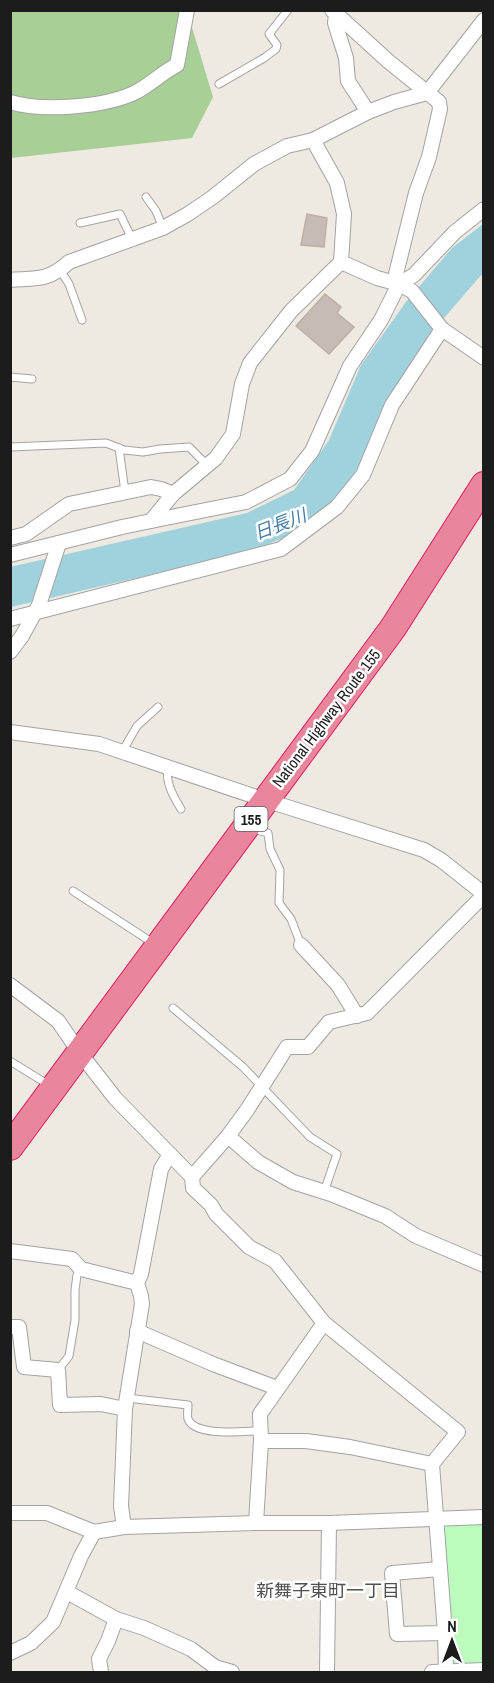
<svg xmlns="http://www.w3.org/2000/svg" width="494" height="1683" font-family="'Archivo Narrow','Noto Sans JP',sans-serif">
  <style>
    .forest { fill: #a8cf95 }
    .park { fill: #bcfbbe }
    .water { fill: #a0d2dd }
    .building { fill: #c6bbb5; stroke: #c0afa3; stroke-width: 1.5 }
    .lines { fill: none; stroke-linecap: round; stroke-linejoin: round }
    .lane-casing { stroke: #a3a3a3; stroke-width: 9 }
    .street-casing { stroke: #a3a3a3; stroke-width: 16 }
    .highway-casing { stroke: #dc1e67; stroke-width: 28 }
    .lane { stroke: #fff; stroke-width: 7 }
    .street { stroke: #fff; stroke-width: 14 }
    .highway { stroke: #e9869c; stroke-width: 26 }
    .labels { text-anchor: middle; dominant-baseline: central; stroke-width: 5; stroke-linejoin: round; paint-order: stroke }
    .shield { fill: #fff; stroke: #606060; stroke-width: 1.5 }
    .shield-label { font-size: 15px; font-weight: bold; fill: #1c1c1c }
    .street-label { font-size: 16px; fill: #1c1c1c; stroke: #fff }
    .water-label { font-size: 18px; font-style: italic; fill: #437aa6; stroke: #fff }
    .neighbourhood-label { font-size: 18px; fill: #4f4f4f; stroke: #fff }
  </style>
  <rect width="100%" height="100%" fill="#eee9e1"/>
  <polygon class="forest" points="10,11 187,11 213,97 192,138 11,158"/>
  <polygon class="park" points="483,1517 483,1670 446,1672 437,1519"/>
  <polygon class="water" points="483,224 483,273 430,334 391,395 366,455 344,489 302,530 249,552 11,607 10,567 247,513 294,490 329,440 361,365 406,302 452,248"/>
  <g class="building">
    <polygon points="307,214 327,218 324,247 301,245"/>
    <polygon points="325,294 341,307 337,313 354,327 329,354 296,326"/>
  </g>
  <g class="lines">
    <g class="lane-casing">
      <g id="lane">
        <polyline points="219,84 264,58 276,49 277,45 269,34 288,10"/>
        <polyline points="146,197 156,211 163,228"/>
        <polyline points="80,223 120,214 132,239"/>
        <polyline points="60,270 69,284 82,320"/>
        <polyline points="10,377 32,379"/>
        <polyline points="10,447 106,443 124,450 143,452 160,449 189,447 208,466"/>
        <polyline points="119,448 125,492"/>
        <polyline points="122,752 137,726 158,707"/>
        <path d="M168 767C165 782 173 796 181 809"/>
        <polyline points="253,826 257,830 268,833 270,849 280,870 279,903 291,919 301,945"/>
        <polyline points="73,891 153,943"/>
        <polyline points="173,1008 243,1067 310,1137 337,1154 324,1192"/>
        <polyline points="10,1061 49,1085"/>
        <polyline points="58,1370 69,1356 75,1320 75,1290 77,1275 81,1269"/>
        <path d="M127 1398 188 1405C188 1409 187 1415 188 1419 195 1437 244 1431 260 1431"/>
      </g>
    </g>
    <g class="street-casing">
      <g id="street">
        <polyline points="332,10 388,61 439,102 440,109 429,157 416,193 396,274 399,284"/>
        <polyline points="336,14 335,23 346,58 348,81 368,112"/>
        <path d="M10 102C42 112 104 107 134 93 149 86 161 73 177 65L187 10"/>
        <polyline points="341,262 377,278 399,284 412,291 442,329 484,358"/>
        <path d="M10 280C37 278 48 281 69 262L163 228 188 214 213 197 254 164 287 146 313 140 368 112 394 102 427 93 484 20"/>
        <polyline points="151,521 246,502 290,479 312,451 350,366 381,320 399,284 414,275 455,232 484,209"/>
        <polyline points="10,538 26,534 69,504 151,487 161,489 173,494"/>
        <polyline points="10,555 122,527 151,521 173,494 216,458 233,434 242,384 250,363 291,311 341,262 344,214 337,183 313,140"/>
        <polyline points="10,619 281,549 337,507 363,475 392,405 442,329"/>
        <polyline points="10,652 22,636 39,605 59,543"/>
        <polyline points="10,732 99,744 265,800 424,850 441,860 484,894"/>
        <polyline points="301,945 338,985 357,1016"/>
        <polyline points="10,985 58,1021 80,1053 115,1098 192,1177 193,1188 211,1205 216,1214 249,1247 275,1261 324,1323 458,1432 432,1464 445,1633 446,1672"/>
        <polyline points="228,1136 258,1162 293,1182 331,1194 385,1216 416,1236 484,1265"/>
        <polyline points="192,1177 228,1136 247,1110 287,1047 308,1047 329,1022 367,1013 484,895"/>
        <polyline points="10,1251 72,1259 81,1269 137,1283"/>
        <polyline points="10,1327 19,1327 24,1367 58,1370 60,1405 101,1404 125,1409"/>
        <polyline points="137,1331 213,1364 277,1388"/>
        <polyline points="261,1441 306,1441 350,1447 432,1464"/>
        <polyline points="10,1513 47,1513 94,1532 124,1527 256,1523 329,1523 484,1517"/>
        <polyline points="256,1523 261,1441 260,1414 324,1323"/>
        <polyline points="124,1527 121,1506 125,1409 142,1304 141,1296 137,1283 141,1274 161,1169 170,1154"/>
        <polyline points="440,1569 392,1573 397,1634 445,1633"/>
        <polyline points="67,1592 116,1619 144,1628 191,1649 215,1667 232,1672"/>
        <polyline points="10,1653 31,1643 53,1622 81,1556 94,1532"/>
        <polyline points="101,1672 99,1659 108,1641 116,1619"/>
        <polyline points="327,1672 329,1523"/>
        <polyline points="432,1672 484,1670"/>
      </g>
    </g>
    <g class="highway-casing">
      <polyline id="highway" points="10,1147 393,628 484,485"/>
    </g>
    <use href="#lane" class="lane"/>
    <use href="#street" class="street"/>
    <use href="#highway" class="highway"/>
  </g>
  <g class="labels">
    <rect class="shield" x="234.5" y="807" width="33" height="24" rx="4.5"/>
    <g class="shield-label">
      <text x="251" y="819">155</text>
    </g>
    <g class="street-label">
      <text transform="translate(326 718) rotate(-53)">National Highway Route 155</text>
    </g>
    <g class="water-label">
      <text transform="translate(280 524) rotate(-21)">日長川</text>
    </g>
    <g class="neighbourhood-label">
      <text x="328" y="1590">新舞子東町一丁目</text>
    </g>
  </g>
  <rect width="494" height="1683" fill="none" stroke="#1c1c1c" stroke-width="24"/>
  <g transform="translate(452 1641)" stroke="#ffffff" stroke-width="4.5" paint-order="stroke">
  <path d="M0-4.5L10 22L0 15L-10 22Z" fill="#1c1c1c"/>
  <text y="-9" font-size="16" font-weight="bold" text-anchor="middle" fill="#1c1c1c">N</text>
  </g>
</svg>
